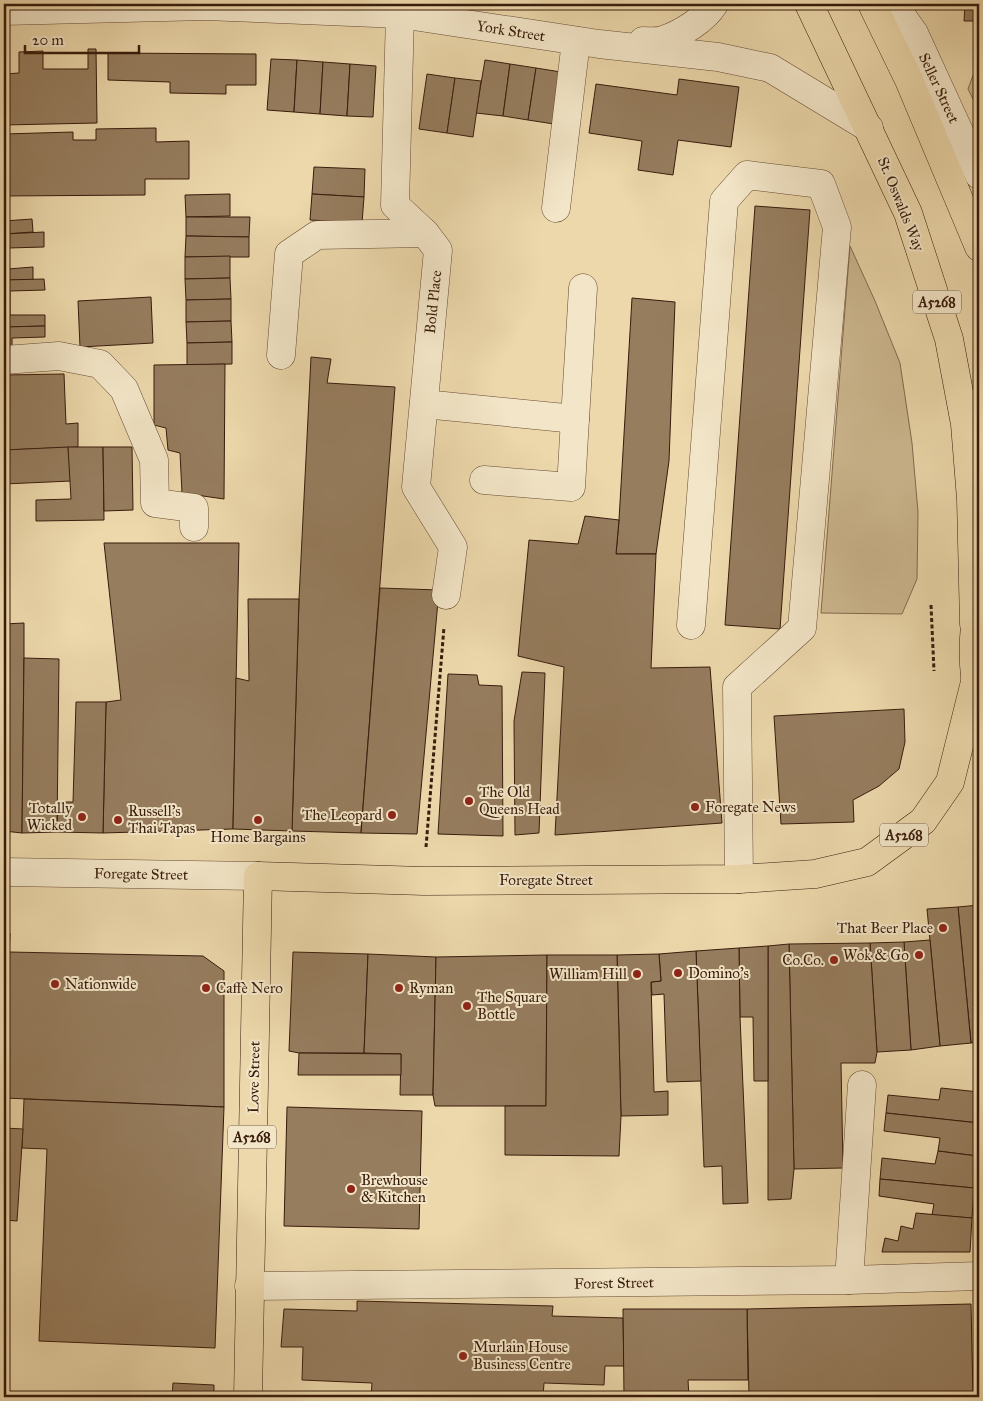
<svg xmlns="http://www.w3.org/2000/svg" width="983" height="1401" font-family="'IM FELL Great Primer',serif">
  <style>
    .green { fill: #cdb890; stroke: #826a4e }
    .building { fill: #967d5e; stroke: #381b0b }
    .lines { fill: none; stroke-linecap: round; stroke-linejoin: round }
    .minor-casing { stroke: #654a33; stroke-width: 29 }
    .highway-casing { stroke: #381b0b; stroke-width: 29 }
    .path { stroke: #381b0b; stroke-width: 3; stroke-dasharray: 4 2.5; stroke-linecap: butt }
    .minor { stroke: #f3e6c8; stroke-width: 28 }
    .highway { stroke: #ecd8ab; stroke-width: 28 }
    .poi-dot { fill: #8f2418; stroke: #f3e6c8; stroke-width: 2 }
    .labels { text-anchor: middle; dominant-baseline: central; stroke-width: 4; stroke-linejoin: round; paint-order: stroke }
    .shield { fill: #f3e6c8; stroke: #705844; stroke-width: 1 }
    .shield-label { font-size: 14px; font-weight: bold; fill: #381b0b }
    .street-label { font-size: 15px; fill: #381b0b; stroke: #f3e6c8 }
    .poi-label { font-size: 15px; fill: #381b0b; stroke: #f3e6c8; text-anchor: start }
  </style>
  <rect width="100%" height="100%" fill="#ecd8ab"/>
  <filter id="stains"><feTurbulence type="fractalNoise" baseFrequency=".004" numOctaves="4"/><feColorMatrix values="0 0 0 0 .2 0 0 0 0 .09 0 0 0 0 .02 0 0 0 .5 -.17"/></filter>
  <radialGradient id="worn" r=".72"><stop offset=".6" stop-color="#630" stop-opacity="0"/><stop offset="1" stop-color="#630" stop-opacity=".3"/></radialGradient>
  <g class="green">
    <polygon points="975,70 979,71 979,111 968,89"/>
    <polygon points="850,246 875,301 900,363 912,443 918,512 917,579 902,614 821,613"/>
  </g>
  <g class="building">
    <polygon points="965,4 979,4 979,21 964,21"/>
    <polygon points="88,49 96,49 97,123 4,125 4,74 19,73 19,52 43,51 43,69 88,69"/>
    <polygon points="108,53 256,54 256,85 226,85 226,94 170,93 170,82 108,80"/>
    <polygon points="271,59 297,60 294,112 267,110"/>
    <polygon points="297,60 323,62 320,114 294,112"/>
    <polygon points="485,60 510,64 503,116 476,113"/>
    <polygon points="323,62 350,64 347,116 320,114"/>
    <polygon points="350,64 376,66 373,117 347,116"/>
    <polygon points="510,64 536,68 528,120 503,116"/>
    <polygon points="536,68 561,72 554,124 528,120"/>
    <polygon points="427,74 455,78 447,133 419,129"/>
    <polygon points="455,78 481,81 473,137 447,133"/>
    <polygon points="679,79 739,87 731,147 678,140 673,175 638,170 642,141 589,133 596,84 677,95"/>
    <polygon points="156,128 156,142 189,141 189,179 145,179 145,195 4,196 4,134 73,132 73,140 96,140 96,129"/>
    <polygon points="314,167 365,169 364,197 312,194"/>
    <polygon points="230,194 230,216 186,217 185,195"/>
    <polygon points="312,194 364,197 362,223 310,220"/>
    <polygon points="755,206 810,210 780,629 725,625"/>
    <polygon points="186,217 250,217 249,237 186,236"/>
    <polygon points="4,218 4,221 32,219 33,232 4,234"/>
    <polygon points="44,232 44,247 8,248 8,257 4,258 4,234"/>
    <polygon points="186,236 249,237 249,257 185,257"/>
    <polygon points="230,256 230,278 185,279 185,257"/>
    <polygon points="8,257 8,269 33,267 33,280 4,280 4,258"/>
    <polygon points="230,278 231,299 186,300 185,279"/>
    <polygon points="44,279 45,290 10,291 10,305 4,305 4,280"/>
    <polygon points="151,297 153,343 80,347 78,301"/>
    <polygon points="632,298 675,302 669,461 656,554 616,554 619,520"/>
    <polygon points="231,299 231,321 186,322 186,300"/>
    <polygon points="4,305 10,305 10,315 45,315 45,326 4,327"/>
    <polygon points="231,321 232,342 187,343 186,322"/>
    <polygon points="45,326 45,337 12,338 12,349 4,349 4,327"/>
    <polygon points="232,342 232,364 187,365 187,343"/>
    <polygon points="311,357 331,359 327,383 395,387 361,833 292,831 299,599"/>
    <polygon points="225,364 224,499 182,493 180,453 168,450 166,428 154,425 154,365"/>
    <polygon points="64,374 66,424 78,423 78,447 4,450 4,375"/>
    <polygon points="68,447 71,481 4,484 4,450"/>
    <polygon points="68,447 103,447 104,520 36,521 36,500 71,499"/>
    <polygon points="103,447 132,447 133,510 104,511"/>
    <polygon points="585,516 619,520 616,554 656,554 651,668 710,667 722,823 555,835 564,667 518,656 529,540 578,544"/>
    <polygon points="104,543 239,543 233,829 103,833 106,702 121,700"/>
    <polygon points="380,588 439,590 417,834 361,833"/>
    <polygon points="248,599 299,599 292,831 233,829 236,678 249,681"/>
    <polygon points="24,623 24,658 22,833 4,831 4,624"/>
    <polygon points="24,658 59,659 57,832 22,833"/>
    <polygon points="522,672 545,673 539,833 515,835 514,721"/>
    <polygon points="448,674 477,675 479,685 502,686 503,836 438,834"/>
    <polygon points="76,702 106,702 103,833 57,832 58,802 73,802"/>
    <polygon points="904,709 905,742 899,769 879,786 853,800 854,822 781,824 774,716"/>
    <polygon points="979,905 979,1042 971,1043 958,907"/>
    <polygon points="958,907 971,1043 940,1046 927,909"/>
    <polygon points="4,933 10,933 4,1068"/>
    <polygon points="930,940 940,1046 911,1050 904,942"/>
    <polygon points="904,942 911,1050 877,1052 870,943"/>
    <polygon points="870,943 877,1052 875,1063 841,1063 843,1168 794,1169 789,944"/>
    <polygon points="789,944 794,1169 791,1199 768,1200 768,946"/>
    <polygon points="768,946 768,1081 754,1081 753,1017 740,1017 739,948"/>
    <polygon points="739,948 740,1017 748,1203 723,1204 722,1166 704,1167 696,951"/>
    <polygon points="696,951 701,1081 667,1082 664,994 652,995 651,982 661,981 659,954"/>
    <polygon points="9,952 203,956 224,971 224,1107 4,1098"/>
    <polygon points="293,952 368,954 364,1053 299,1053 289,1051"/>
    <polygon points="368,954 436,957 433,1095 400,1095 401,1054 364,1053"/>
    <polygon points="659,954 661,981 651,982 654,1092 668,1091 668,1115 621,1116 617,955"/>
    <polygon points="547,955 546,1106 435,1106 433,1095 436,957"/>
    <polygon points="547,955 617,955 621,1116 619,1156 505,1155 505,1106 546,1106"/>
    <polygon points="299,1053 401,1054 401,1075 298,1075"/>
    <polygon points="941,1088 979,1092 979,1123 886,1113 888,1095 939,1100"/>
    <polygon points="24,1099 224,1107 215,1348 39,1341 47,1149 22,1148"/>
    <polygon points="287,1107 422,1111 419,1229 284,1226"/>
    <polygon points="886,1113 979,1123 977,1156 938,1151 940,1138 884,1131"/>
    <polygon points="4,1128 23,1129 17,1221 4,1220"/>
    <polygon points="938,1151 977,1156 974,1188 880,1179 882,1158 935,1164"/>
    <polygon points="880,1179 974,1188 972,1218 932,1215 934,1204 879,1196"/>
    <polygon points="916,1213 972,1218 970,1252 882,1252 885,1238 898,1241 901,1226 913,1229"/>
    <polygon points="357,1301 553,1306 552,1316 623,1318 624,1366 605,1366 604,1385 544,1383 543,1397 493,1397 493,1396 412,1394 412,1397 371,1397 372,1383 302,1380 303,1347 281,1347 284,1309 357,1311"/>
    <polygon points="971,1304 973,1397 749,1397 747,1309"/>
    <polygon points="623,1309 747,1309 748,1380 688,1380 689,1397 624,1397"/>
    <polygon points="173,1383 214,1385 214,1397 172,1397"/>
  </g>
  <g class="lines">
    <g class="minor-casing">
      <g id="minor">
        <polyline points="893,4 914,33 979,175"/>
        <polyline points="4,11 205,6 400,14 599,44 718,57 770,68 869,128"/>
        <polyline points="400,14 395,205 425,233 438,250 416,487 453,547 446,595"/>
        <path d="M643 41C649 41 657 42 663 40 681 34 704 20 714 4"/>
        <polyline points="556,208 576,41"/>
        <polyline points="281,355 289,254 317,235 425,233"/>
        <polyline points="4,360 59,356 100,364 124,389 154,460 155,503 194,508 194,527"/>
        <polyline points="424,404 575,419 583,288"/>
        <polyline points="484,480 571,487 575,419"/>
        <polyline points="691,625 724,201 747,175 821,184 837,227 802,628 737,687 739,879"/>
        <polyline points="4,872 258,876"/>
        <polyline points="849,1280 862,1085"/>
        <polyline points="249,1286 849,1280 979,1276"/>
      </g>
    </g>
    <g class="highway-casing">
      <g id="highway">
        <polyline points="809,4 908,213 949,339 965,424 971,499 974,624"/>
        <polyline points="872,4 909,80 979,247"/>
        <path d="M978 608C972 636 972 670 979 699"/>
        <polyline points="248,1397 258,876 424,881 739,879 815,874 867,862 923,821 950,782 975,682"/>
      </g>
    </g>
    <g class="path">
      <polyline points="931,605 934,671"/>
      <polyline points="426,847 444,627"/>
    </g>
    <use href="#minor" class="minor"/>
    <use href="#highway" class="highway"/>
  </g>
  <g class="poi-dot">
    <circle cx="469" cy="801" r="5"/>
    <circle cx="695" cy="807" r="5"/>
    <circle cx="392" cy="815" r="5"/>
    <circle cx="82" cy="817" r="5"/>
    <circle cx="118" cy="820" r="5"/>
    <circle cx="258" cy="820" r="5"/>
    <circle cx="943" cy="928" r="5"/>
    <circle cx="919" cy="955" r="5"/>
    <circle cx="834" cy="960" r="5"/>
    <circle cx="678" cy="973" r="5"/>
    <circle cx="637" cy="974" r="5"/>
    <circle cx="55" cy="984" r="5"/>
    <circle cx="206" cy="988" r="5"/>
    <circle cx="399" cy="988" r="5"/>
    <circle cx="467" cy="1006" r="5"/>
    <circle cx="351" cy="1189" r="5"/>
    <circle cx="463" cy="1356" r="5"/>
  </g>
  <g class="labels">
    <g class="shield">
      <rect x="913" y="290.5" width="48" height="23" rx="4"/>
      <rect x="880" y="823.5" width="48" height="23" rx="4"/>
      <rect x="228" y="1125.5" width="48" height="23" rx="4"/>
    </g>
    <g class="shield-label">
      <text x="937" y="302">A5268</text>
      <text x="904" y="835">A5268</text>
      <text x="252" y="1137">A5268</text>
    </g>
    <g class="street-label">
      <text transform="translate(511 31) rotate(9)">York Street</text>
      <text transform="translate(939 88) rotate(65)">Seller Street</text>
      <text transform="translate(901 204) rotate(68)">St. Oswalds Way</text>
      <text transform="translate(433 302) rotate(-84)">Bold Place</text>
      <text transform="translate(141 874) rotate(1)">Foregate Street</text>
      <text x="546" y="880">Foregate Street</text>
      <text transform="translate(254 1077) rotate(-89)">Love Street</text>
      <text transform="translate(614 1283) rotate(-1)">Forest Street</text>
    </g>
    <g class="poi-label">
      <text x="479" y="792">The Old<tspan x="479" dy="17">Queens Head</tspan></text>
      <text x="705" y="807">Foregate News</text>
      <text x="72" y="808" text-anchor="end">Totally<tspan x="72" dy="17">Wicked</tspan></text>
      <text x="128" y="811">Russell's<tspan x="128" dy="17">Thai Tapas</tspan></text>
      <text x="382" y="815" text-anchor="end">The Leopard</text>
      <text x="258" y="837" text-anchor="middle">Home Bargains</text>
      <text x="933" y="928" text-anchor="end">That Beer Place</text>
      <text x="909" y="955" text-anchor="end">Wok &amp; Go</text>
      <text x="824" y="960" text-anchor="end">Co.Co.</text>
      <text x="688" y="973">Domino's</text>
      <text x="627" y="974" text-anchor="end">William Hill</text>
      <text x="65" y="984">Nationwide</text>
      <text x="216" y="988">Caffè Nero</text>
      <text x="409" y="988">Ryman</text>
      <text x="477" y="997">The Square<tspan x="477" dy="17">Bottle</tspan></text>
      <text x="361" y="1180">Brewhouse<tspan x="361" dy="17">&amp; Kitchen</tspan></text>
      <text x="473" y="1347">Murlain House<tspan x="473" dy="17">Business Centre</tspan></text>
    </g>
  </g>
  <rect width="983" height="1401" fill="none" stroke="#ecd8ab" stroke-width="20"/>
  <rect x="5" y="5" width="973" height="1391" fill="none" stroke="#381b0b" stroke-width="2.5"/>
  <rect x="10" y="10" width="963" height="1381" fill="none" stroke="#381b0b"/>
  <path d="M25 45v8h114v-8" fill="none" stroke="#381b0b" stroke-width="2.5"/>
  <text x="32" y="45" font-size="15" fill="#381b0b" stroke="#f3e6c8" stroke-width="4" paint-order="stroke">20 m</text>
  <rect width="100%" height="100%" filter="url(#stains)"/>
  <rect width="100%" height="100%" fill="url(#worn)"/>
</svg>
